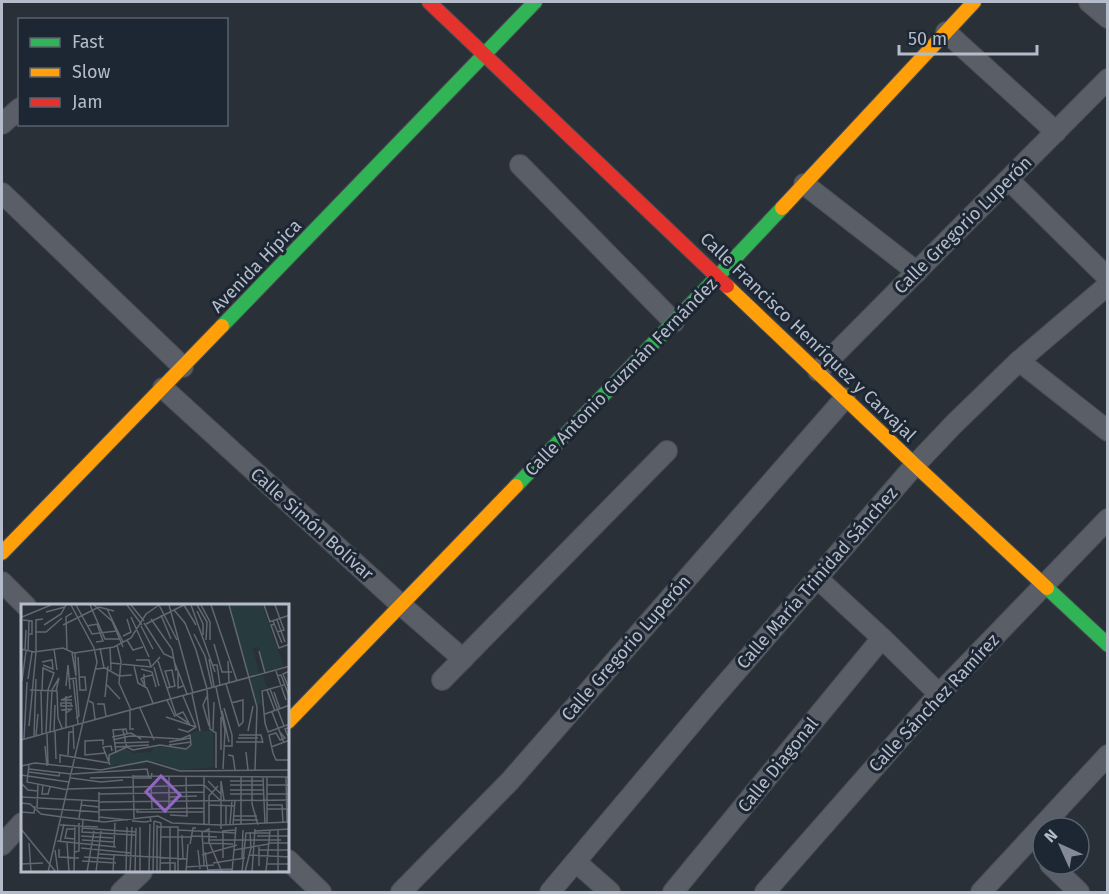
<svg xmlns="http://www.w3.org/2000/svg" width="1109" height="894" font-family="'Fira Sans',sans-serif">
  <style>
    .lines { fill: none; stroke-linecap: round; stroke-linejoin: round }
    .street-casing { stroke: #484c53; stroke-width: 22 }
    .fast-casing { stroke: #484c53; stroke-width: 16 }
    .slow-casing { stroke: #484c53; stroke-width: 16 }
    .jam-casing { stroke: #484c53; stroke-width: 16 }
    .street { stroke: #5a5e66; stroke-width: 20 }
    .fast { stroke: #30b455; stroke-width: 14 }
    .slow { stroke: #ff9f0a; stroke-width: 14 }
    .jam { stroke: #e5322d; stroke-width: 14 }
    .labels { text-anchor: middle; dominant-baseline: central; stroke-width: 6; stroke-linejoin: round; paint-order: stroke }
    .street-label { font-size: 18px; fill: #b4bcc9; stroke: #1d2633 }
    .inset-road { fill: none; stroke: #616872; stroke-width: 1.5 }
    .view { fill: #9266c3; fill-opacity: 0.15; stroke: #9266c3; stroke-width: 3 }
    .inset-edge { fill: none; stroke: #b4bcc9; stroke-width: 3 }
  </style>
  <rect width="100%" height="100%" fill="#2a3038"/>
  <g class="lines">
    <g class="street-casing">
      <g id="street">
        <polyline points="1089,2 1108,18"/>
        <polyline points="946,32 1056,132"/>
        <polyline points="2,124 20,108"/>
        <polyline points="520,165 674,322"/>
        <polyline points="1009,180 1108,278"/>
        <polyline points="804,184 917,272"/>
        <polyline points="2,193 183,367"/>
        <polyline points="1019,361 1108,431"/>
        <polyline points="818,371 1108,79"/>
        <polyline points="163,388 400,604 463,659"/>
        <polyline points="817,578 882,638 939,694"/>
        <polyline points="2,582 26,606"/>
        <polyline points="442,680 667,451"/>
        <polyline points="2,845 22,823"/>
        <polyline points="288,860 321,892"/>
        <polyline points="576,862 610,892"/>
        <polyline points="1050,864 1079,892"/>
        <polyline points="121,892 142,872"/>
        <polyline points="401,892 510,781 845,398"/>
        <polyline points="550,892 709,703 915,465 954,424 1019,361 1108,285"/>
        <polyline points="673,892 882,638"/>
        <polyline points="765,892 939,694 1108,519"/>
        <polyline points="981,892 1108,755"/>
      </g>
    </g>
    <g class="fast-casing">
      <g id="fast">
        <polyline points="222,326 535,2"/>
        <polyline points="516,486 718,276 782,208"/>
        <polyline points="1047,588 1108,645"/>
      </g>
    </g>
    <g class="slow-casing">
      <g id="slow">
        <polyline points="782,208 974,2"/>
        <polyline points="727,286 915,465 1047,588"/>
        <polyline points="2,553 222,326"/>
        <polyline points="288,722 516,486"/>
      </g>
    </g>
    <g class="jam-casing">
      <polyline id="jam" points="429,2 727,286"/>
    </g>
    <use href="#street" class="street"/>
    <use href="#fast" class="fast"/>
    <use href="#slow" class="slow"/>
    <use href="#jam" class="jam"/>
  </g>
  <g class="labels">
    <g class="street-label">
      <text transform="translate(963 225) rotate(-45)">Calle Gregorio Luperón</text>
      <text transform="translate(256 266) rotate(-46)">Avenida Hípica</text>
      <text transform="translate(808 337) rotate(44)">Calle Francisco Henríquez y Carvajal</text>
      <text transform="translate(621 377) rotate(-46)">Calle Antonio Guzmán Fernández</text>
      <text transform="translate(312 524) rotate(42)">Calle Simón Bolívar</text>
      <text transform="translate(817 578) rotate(-49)">Calle María Trinidad Sánchez</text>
      <text transform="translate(626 648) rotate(-49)">Calle Gregorio Luperón</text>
      <text transform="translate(934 703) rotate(-47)">Calle Sánchez Ramírez</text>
      <text transform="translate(778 765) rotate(-51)">Calle Diagonal</text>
    </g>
  </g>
  <g transform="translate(21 604)">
    <rect width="268" height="268" fill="#2a3038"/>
    <path d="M208 1H241L263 62 244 68 237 43 232 44 238 69 228 72ZM242 71 246 84 238 86 241 100 236 101 229 75ZM177 127H192L193 163 158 166 136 158 97 163 96 159 90 164 88 151 104 144 113 149 130 148 134 142 165 145 171 141 169 130Z" fill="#273a3e"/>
    <path class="inset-road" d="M55 1 71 30 95 27M69 1 84 35H98M73 1 91 17 102 43M106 1 121 21M110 1 123 17M148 1 172 89M163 1 175 21M170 1 194 68M176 1 186 18 185 36M180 1 189 18V36M190 1 216 77M208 1 236 103 234 166M243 1 249 18M254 1 263 26 256 28M86 5 102 38M153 6 164 19 175 46 186 85M176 7 182 20V31M25 8 44 3M140 11 150 35M1 13 30 1M110 13 128 53M130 15 151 45 155 67M2 16 11 17V30H8M256 16 264 38M252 17 261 39M248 18 269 11M123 19 143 50 152 54M125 20 163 1M254 20 250 21 258 44 269 40M23 21 40 10 45 1M42 21 78 3 93 7M66 22 76 20 82 37 75 38M120 22 132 45M14 28H25L41 14M173 30 184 52 191 83M102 32 110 28 106 15M106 36 112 46 122 43M193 40 201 68H211M96 41 100 57 98 79 110 106M89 43 90 66M79 44 83 64M0 45 13 48 42 44 53 49 93 43 110 34 125 10 138 1 156 36M33 45 36 66M46 45 45 13 51 9M4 46 5 26M7 47 8 16M238 47 244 69M15 48V16L22 15M51 49 55 72 54 49M57 53 59 86M188 55 193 82M115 56H128L130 63M137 57 155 111 169 120M153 57 166 90M207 57 208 78M21 58 31 56 32 65 22 61M90 59 130 63 139 53M192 61H196L199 81M113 62 117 79 126 84 132 99M133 63 138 82M22 64 33 69 27 86 25 129M75 65 84 64 98 72 111 71M120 65 131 68 135 83M157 67V84L162 82M255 67 265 96M269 67 262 70 269 87M123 70V75L124 82 120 75 123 73 131 71M256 72 260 71 269 95M52 74 57 120M7 75 11 48M48 75 55 74 58 112 55 114M1 77 5 47M205 80 218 122 222 118M86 81 99 95M263 81 241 87 244 119 247 128 269 120M45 82 47 61 49 85M195 83 204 126 202 165M146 84 154 82 151 66 144 67 149 83M249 85 263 122M9 86 36 87 37 114 41 124M20 86 21 130M21 86 22 63M58 86H65L64 73H59M186 86 189 125 195 129V164M246 86 254 107M253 88 259 105M171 90 179 127M187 90 182 101 188 122M45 92V124M51 92 40 96H51M162 92 175 123M84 93 87 62M146 96 154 113M68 97 72 99 74 115M210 99 222 96V118M76 100H83L85 112M50 102V99H40V102H52M119 104 133 136M203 104 211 131V142H204M40 106 51 105 45 109M109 107V125H113M201 107 208 138M251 108 263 139M244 110 269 101M155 111 162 108 168 119M145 113 175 123M200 113V146M8 122 15 48M52 122 53 145M269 123 264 125 269 137M157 125 167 128 175 123M192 126 193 98M33 127 34 101M34 127 35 155M227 127 232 102M258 127 264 134 259 136 255 129 248 131 252 149 255 156H269M29 128 31 86 38 74 35 87M26 130 27 161M15 131 17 110M218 131H240L242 139M13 132 15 75M91 133 110 129 120 135M217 134H237M3 135 6 78M0 136 269 62M92 136 104 133 110 132 160 135 169 131 170 141 165 145 139 141 112 146 106 143 104 137V133L102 127V125M148 138 169 134M215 138H242M93 139 128 138M82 141V136L64 137V151L85 149M148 141 170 138M24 142 26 162M94 143 128 141M250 143 269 136M225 148 227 166M95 149 92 126 105 125 106 129M47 151 48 128H52M207 151 212 152 214 166M88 157V151L106 143M39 159V151L88 159M8 161 6 178 47 186M89 161 82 143 90 142 91 147M0 162 14 159 80 166 126 157 159 167 269 166M8 165 50 170M8 168 38 172 39 168M51 170 126 165 128 174M0 171 48 178M112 171 113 215M112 172 269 173M148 173V204M183 173V220M231 173V200L237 221M242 173 244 220M265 173 266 218M50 174 80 178 102 176M69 174 113 173M113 174H130L131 169M187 177 200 190M200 177V225M200 177 203 196M209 177H242M0 179 7 186 17 187M22 181 21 190H27L29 183M209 181H242M246 181H269M130 182 131 205M47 185 183 181 199 196M209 186H243M78 188V218M78 190 183 188M209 190H242M246 190H269M0 193 78 197M148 193 176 192M78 198 269 196M0 199 9 200 20 210 41 213M60 201 78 203M188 201 214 202M205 201V221M246 201H261L262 218M16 204 78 208M16 204 17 181M117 205 116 208H183M246 205H269M78 206 183 204M0 208 13 209 14 202M149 211 166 212 165 173M212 212H236M41 213 83 218 137 212 151 219 200 221 269 218M78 213 107 216M58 214 61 196M62 215 61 228 115 231M212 216H237M111 217 124 218 130 217 129 213M133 217 140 219 139 268M246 219V173M188 220V192L197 182M209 220 211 196M220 220V173M39 221 77 223M212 221 214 196M136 223H157V268M61 224 115 228M0 225 35 268M53 225H46L44 234 54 235M157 226 215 229M181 227 183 261M234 227 269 225M182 228 188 225V238L201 268M161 231 162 254M60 232 92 234M171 232 196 233M236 232H269M140 233H171M61 236 93 238M187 236H260M36 237 95 243M39 238 43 220M8 239 10 268M46 239 48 268M181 239 212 240M248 239H269M169 240 172 224H175M93 242 94 219M60 244 110 249M38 245V253L58 254M34 246 37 268M177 246 179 265M213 246 248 240M238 246H269M54 248 58 247V219M184 248 187 268M78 250 166 255M181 251 216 241M228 251 269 253M63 253 93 255M202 254V227L215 226M221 254 222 226M61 257 95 259M140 259H154V268M192 259 224 254M0 260 22 259M246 260H269M238 262V243M165 263 193 261M187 266 211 265M245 267 249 227M27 268 76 58 73 44 50 1M53 268 54 221M66 268 73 227M75 268 80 227M92 268 93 250M105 268 106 223M109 268 111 223M114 268 115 224M119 268V223M128 268 129 220M132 268 133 217M136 268V221M149 268V223M165 268 167 240M211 268 215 223M221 268 225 229H249M224 268 230 244 229 228M231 268 234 225M243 268 269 267M257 268V226"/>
    <path class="view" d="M140 172 159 191 144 207 125 188Z"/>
    <rect width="268" height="268" class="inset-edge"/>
  </g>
  <rect width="1109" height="894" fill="none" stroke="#b4bcc9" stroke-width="6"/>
  <rect x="18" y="18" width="210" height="108" fill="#1d2633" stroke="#59626f" stroke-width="1.5"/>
  <rect x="30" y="38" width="30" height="9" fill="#30b455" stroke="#59626f" stroke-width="1.5"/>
  <text x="72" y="48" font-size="18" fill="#b4bcc9">Fast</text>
  <rect x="30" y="68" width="30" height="9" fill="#ff9f0a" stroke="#59626f" stroke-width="1.5"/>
  <text x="72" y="78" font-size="18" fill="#b4bcc9">Slow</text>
  <rect x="30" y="98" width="30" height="9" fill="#e5322d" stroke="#59626f" stroke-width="1.5"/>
  <text x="72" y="108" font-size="18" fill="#b4bcc9">Jam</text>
  <g transform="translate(1061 846) rotate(315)"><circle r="28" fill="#1d2633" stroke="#59626f" stroke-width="1.5"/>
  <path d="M0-4.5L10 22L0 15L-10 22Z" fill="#848b96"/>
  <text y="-9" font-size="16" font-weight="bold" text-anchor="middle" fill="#b4bcc9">N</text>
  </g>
  <path d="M899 45v9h138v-9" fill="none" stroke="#b4bcc9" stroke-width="3"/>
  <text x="908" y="45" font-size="18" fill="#b4bcc9" stroke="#1d2633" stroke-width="4.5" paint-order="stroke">50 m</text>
</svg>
